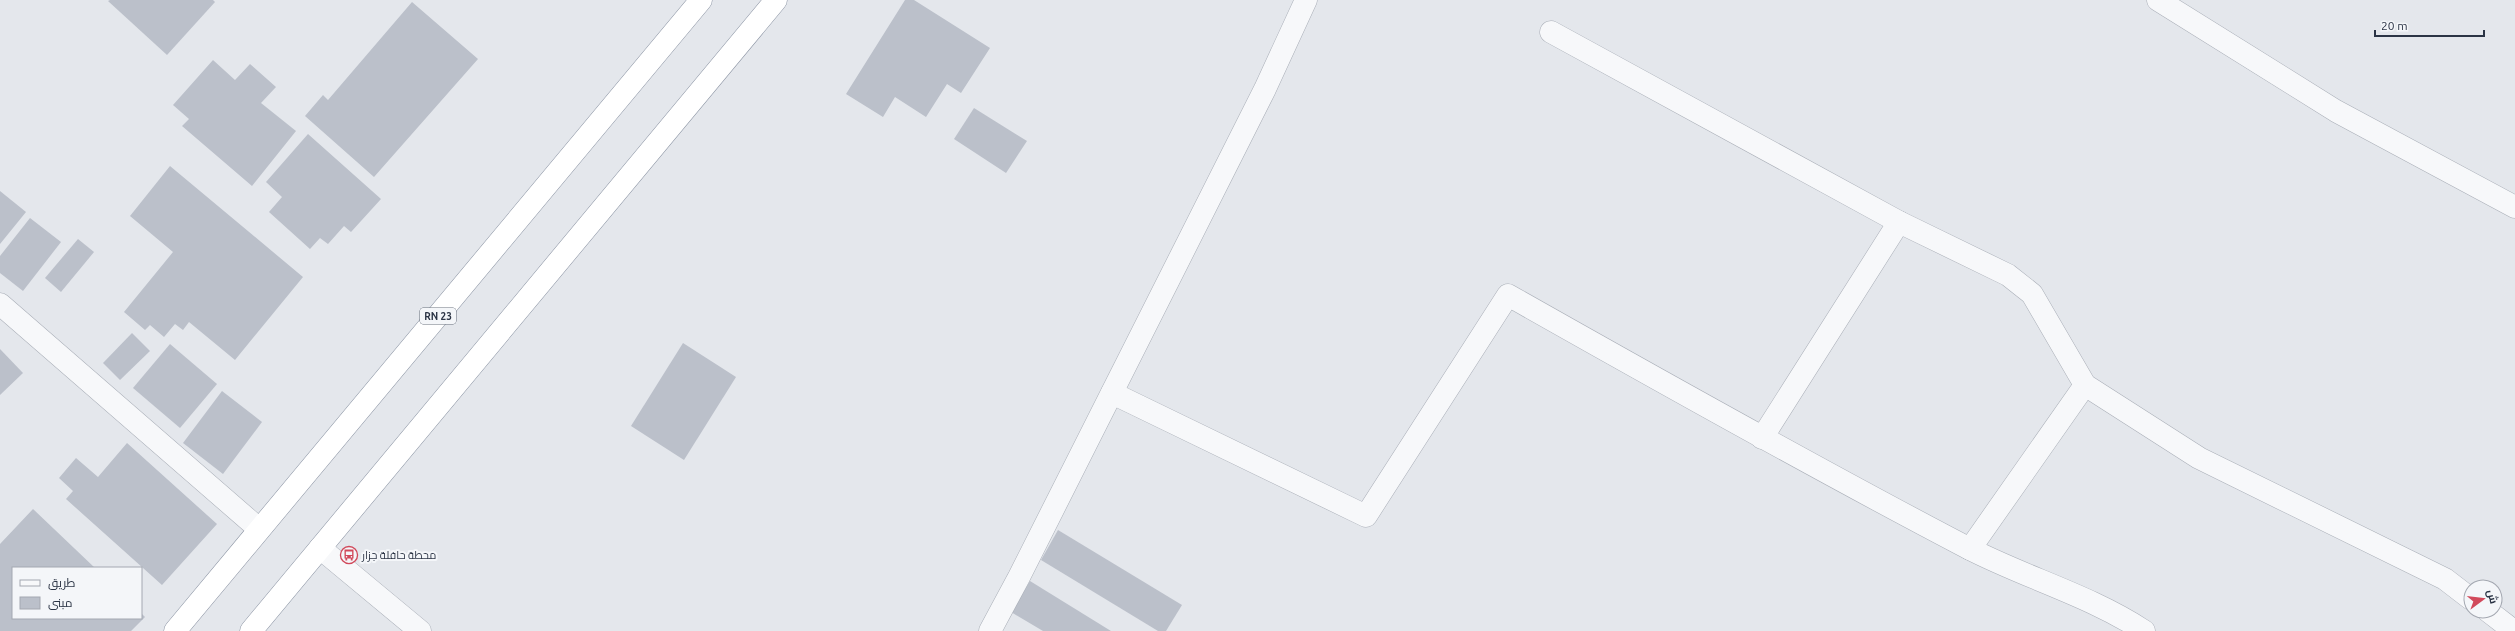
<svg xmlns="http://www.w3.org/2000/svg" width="2515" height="631" font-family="Ubuntu,Cairo,sans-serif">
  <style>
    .building { fill: #bbc0ca }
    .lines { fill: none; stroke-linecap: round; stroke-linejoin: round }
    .minor-casing { stroke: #a9aeb7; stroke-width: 23 }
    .trunk-casing { stroke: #8b94a3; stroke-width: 23 }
    .minor { stroke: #f7f8fa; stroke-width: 22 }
    .trunk { stroke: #fff; stroke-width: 22 }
    .labels { text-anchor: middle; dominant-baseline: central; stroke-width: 4; stroke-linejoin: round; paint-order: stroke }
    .shield { fill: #f4f6f9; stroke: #676e7b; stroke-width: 1 }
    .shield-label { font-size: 10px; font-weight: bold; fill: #2b3445 }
    .poi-label { font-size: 11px; fill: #2b3445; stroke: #f4f6f9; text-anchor: start }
  </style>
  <rect width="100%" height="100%" fill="#e4e7ec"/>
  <g class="building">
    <polygon points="110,0 213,0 215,2 167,55 108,1"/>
    <polygon points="905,0 914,0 990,48 961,93 947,84 926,117 895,97 883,117 846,94"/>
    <polygon points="412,2 478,59 374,177 305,116 323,95 328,100"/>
    <polygon points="213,60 235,80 250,64 276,87 261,103 296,131 252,186 182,126 189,119 173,105"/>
    <polygon points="974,108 1027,141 1006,173 954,139"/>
    <polygon points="308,134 381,199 351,232 344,226 328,244 320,238 310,249 269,212 282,197 266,182"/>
    <polygon points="170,166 303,277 235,360 189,322 183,330 175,324 164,337 150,325 145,330 124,312 173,252 130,216"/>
    <polygon points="0,191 26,212 0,244"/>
    <polygon points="30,218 61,242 23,291 0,273 0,256"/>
    <polygon points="78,239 94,252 61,292 45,278"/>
    <polygon points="132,333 150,351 120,380 103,363"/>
    <polygon points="683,343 736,377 684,460 631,426"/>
    <polygon points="170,344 217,384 180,428 133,388"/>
    <polygon points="0,349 23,373 0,395"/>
    <polygon points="222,391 262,422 223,474 183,443"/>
    <polygon points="127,443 217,524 162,585 66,499 73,491 59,478 76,458 98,477"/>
    <polygon points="33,509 95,568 13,568 13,618 141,618 141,613 145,617 131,631 0,631 0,544"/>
    <polygon points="1058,530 1182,605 1166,631 1158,631 1041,560"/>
    <polygon points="1030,581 1111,631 1043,631 1011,612"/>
  </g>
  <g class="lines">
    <g class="minor-casing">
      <g id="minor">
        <polyline points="2158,0 2336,111 2515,207"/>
        <polyline points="1551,32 1899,222 2008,275 2032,294 2085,385 2199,458 2445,579 2471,599"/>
        <polyline points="0,304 259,529"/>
        <path d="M1112 393 1366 516 1508 295C1660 381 1813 467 1968 548 2026 578 2089 595 2144 631"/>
        <polyline points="1762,438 1899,222"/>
        <polyline points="320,548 420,631"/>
        <polyline points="1970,549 2085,385"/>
        <polyline points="2488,611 2514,631"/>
        <polyline points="990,631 1019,577 1265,89 1306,0"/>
      </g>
    </g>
    <g class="trunk-casing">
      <g id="trunk">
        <polyline points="175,631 701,0"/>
        <polyline points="251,631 776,0"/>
      </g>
    </g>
    <use href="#minor" class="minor"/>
    <use href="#trunk" class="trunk"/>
  </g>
  <defs>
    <g id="bus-ring" transform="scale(0.9)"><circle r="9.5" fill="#f4f6f9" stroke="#d1495b" stroke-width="1.5"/><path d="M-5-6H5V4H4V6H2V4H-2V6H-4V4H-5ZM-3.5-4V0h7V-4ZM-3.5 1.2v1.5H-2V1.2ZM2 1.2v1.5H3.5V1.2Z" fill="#d1495b"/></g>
  </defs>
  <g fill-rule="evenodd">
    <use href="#bus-ring" x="349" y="555"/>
  </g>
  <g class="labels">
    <rect class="shield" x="420" y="308" width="36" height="16" rx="3"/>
    <g class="shield-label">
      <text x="438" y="316">RN 23</text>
    </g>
    <g class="poi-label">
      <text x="362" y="555">محطة حافلة جزار</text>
    </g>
  </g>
  <rect x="12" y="567" width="130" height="52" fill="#f4f6f9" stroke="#a4a8b1"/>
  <rect x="20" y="580" width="20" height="6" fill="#f7f8fa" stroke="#a4a8b1"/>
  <text x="48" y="587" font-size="12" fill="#2b3445">طريق</text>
  <rect x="20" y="597" width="20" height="12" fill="#bbc0ca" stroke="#a4a8b1"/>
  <text x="48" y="607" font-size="12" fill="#2b3445">مبنى</text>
  <g transform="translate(2483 599) rotate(75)"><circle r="19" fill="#f4f6f9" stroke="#a4a8b1"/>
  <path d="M0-3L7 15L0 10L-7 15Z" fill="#d1495b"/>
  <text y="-6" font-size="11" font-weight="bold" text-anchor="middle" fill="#2b3445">ش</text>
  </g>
  <path d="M2375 30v6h109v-6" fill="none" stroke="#2b3445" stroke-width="2"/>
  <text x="2381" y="30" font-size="12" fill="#2b3445" stroke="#f4f6f9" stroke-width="3" paint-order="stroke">20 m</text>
</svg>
